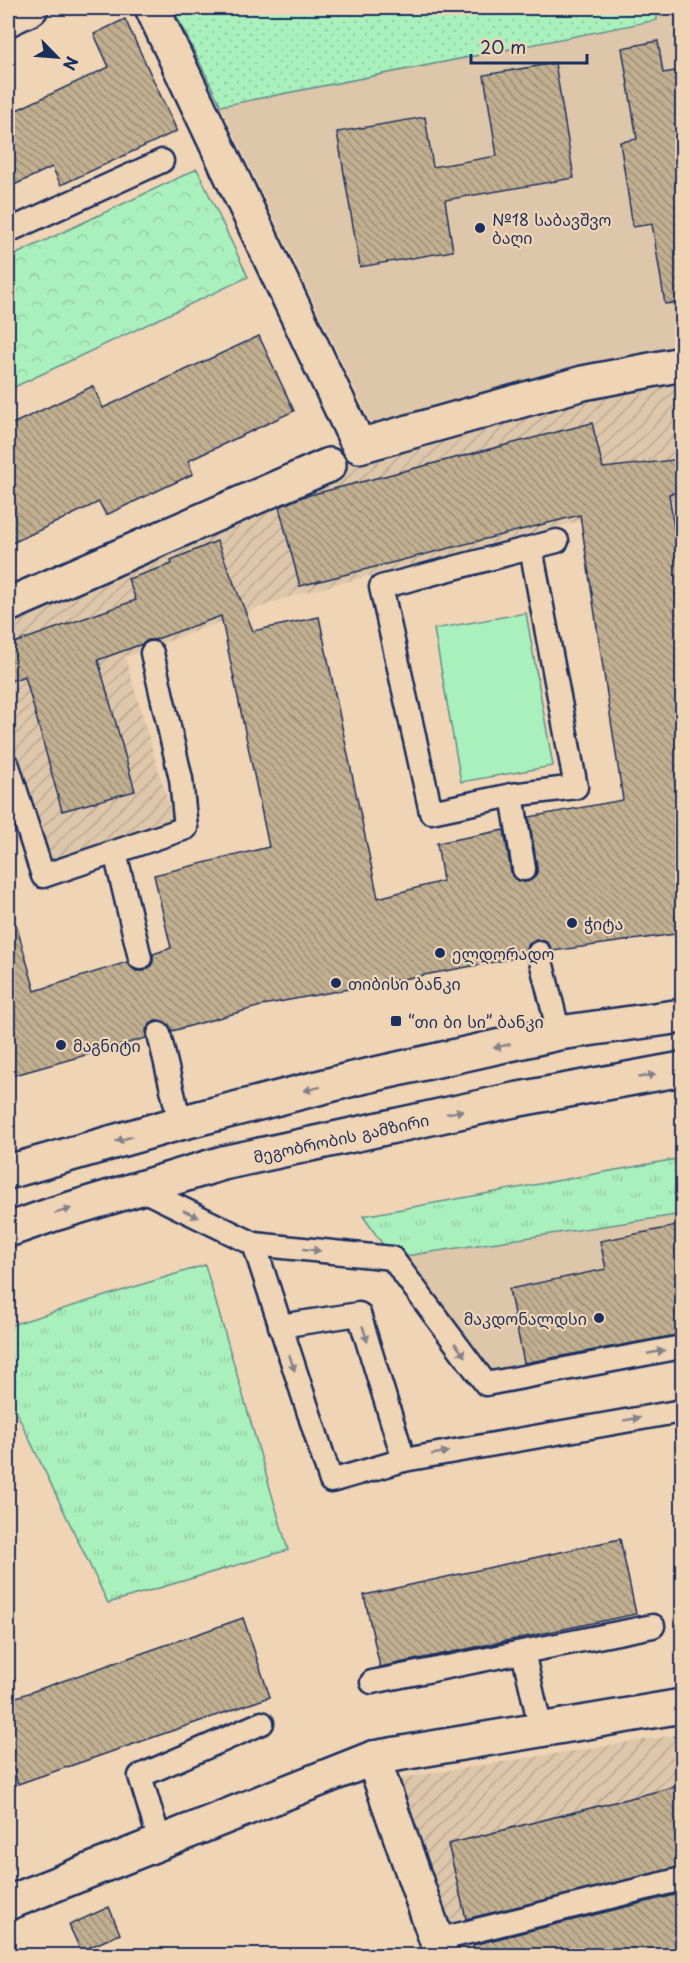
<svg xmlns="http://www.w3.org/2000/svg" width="690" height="1963" font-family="'Playpen Sans','Noto Sans Georgian',sans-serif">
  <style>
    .built { fill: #ddc6a9 }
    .industrial { fill: url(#industrial-furrows) }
    .grass { fill: url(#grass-tufts); stroke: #62908d; stroke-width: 1.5 }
    .forest { fill: url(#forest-crowns); stroke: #62908d; stroke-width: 1.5 }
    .park { fill: url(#park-dots); stroke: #62908d; stroke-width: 1.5 }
    .garden { fill: #aaf0bc; stroke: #62908d; stroke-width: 1.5 }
    .building { fill: url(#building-back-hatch); stroke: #1b2f5e; stroke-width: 1.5 }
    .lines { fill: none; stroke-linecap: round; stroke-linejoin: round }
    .lane-casing { stroke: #1b2f5e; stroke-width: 27 }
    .street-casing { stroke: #1b2f5e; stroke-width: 38 }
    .primary-casing { stroke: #1b2f5e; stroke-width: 38 }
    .lane { stroke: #efd4b6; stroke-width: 22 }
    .street { stroke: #efd4b6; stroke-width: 33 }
    .primary { stroke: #efd4b6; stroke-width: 33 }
    .oneway { fill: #85828a }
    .poi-dot { fill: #1b2f5e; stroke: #efd4b6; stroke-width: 2 }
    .labels { text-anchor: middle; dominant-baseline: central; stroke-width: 4.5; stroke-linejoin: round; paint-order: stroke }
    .poi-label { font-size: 16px; fill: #1b2f5e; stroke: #efd4b6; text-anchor: start }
    .street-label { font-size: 16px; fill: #1b2f5e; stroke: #efd4b6 }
  </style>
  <defs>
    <pattern id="industrial-furrows" width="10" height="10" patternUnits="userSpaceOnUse" patternTransform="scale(1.5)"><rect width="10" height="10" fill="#ddc6a9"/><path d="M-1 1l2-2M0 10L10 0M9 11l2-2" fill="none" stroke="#bdaa94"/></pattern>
    <pattern id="grass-tufts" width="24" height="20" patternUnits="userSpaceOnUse" patternTransform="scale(1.5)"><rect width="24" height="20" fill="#aaf0bc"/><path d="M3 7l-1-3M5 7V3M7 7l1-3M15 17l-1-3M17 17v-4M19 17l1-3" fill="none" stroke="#92cea4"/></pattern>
    <pattern id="forest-crowns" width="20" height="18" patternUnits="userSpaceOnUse" patternTransform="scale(1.5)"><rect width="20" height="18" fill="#aaf0bc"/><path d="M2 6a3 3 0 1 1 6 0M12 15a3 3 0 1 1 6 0" fill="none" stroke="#92cea4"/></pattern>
    <pattern id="park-dots" width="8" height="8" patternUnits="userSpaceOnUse" patternTransform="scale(1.5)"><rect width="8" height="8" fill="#aaf0bc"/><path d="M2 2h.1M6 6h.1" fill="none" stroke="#92cea4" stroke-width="1.8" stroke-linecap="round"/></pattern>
    <pattern id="building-back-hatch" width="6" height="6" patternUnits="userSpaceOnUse" patternTransform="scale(1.5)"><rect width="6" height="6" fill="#c1af90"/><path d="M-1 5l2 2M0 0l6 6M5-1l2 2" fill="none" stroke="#9c8f79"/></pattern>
  </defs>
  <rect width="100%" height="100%" fill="#efd4b6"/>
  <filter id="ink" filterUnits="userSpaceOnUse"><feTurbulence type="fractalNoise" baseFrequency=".0167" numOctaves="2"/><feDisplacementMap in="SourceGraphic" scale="12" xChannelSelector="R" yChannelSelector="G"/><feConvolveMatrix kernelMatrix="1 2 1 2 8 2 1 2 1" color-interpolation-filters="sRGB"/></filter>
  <g filter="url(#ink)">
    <g class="built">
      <polygon points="656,8 682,8 682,350 587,369 372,425 221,106 657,20"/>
      <polygon points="682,1213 682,1347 486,1384 392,1258"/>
    </g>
    <g class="industrial">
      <polygon points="682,380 682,503 610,513 291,596 125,657 174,822 51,865 8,738 8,623 356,460 588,397"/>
      <polygon points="682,1734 682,1955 456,1955 394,1779"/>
    </g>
    <g class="grass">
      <polygon points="682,1158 682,1213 670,1216 392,1258 363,1216"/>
      <polygon points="205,1265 288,1550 108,1603 12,1403 8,1404 8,1326"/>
    </g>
    <polygon class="forest" points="197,169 248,277 8,390 8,258"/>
    <polygon class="park" points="173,8 656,8 657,20 221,106"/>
    <polygon class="garden" points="526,613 553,766 461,782 434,629"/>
    <g class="building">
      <polygon points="125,19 177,131 61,185 52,167 8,188 8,114 109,67 94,34"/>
      <polygon points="658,41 663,73 682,70 682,302 665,304 652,224 633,227 620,142 637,139 622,48"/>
      <polygon points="555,63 574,178 445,200 453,251 360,267 337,132 425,117 433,167 497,156 484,75"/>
      <polygon points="259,336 294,411 188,461 193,474 106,515 99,502 8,545 8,426 93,386 103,408"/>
      <polygon points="592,423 603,468 682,459 682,492 669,494 682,582 682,933 553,951 548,943 542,940 536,940 529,944 526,950 526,956 268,1004 172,1031 169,1025 163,1021 155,1021 149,1025 146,1030 146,1038 8,1077 8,925 16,924 35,991 127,962 136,971 144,971 150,967 153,962 153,954 171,948 154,875 269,847 221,616 154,640 148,640 142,644 98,660 135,791 62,811 25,676 8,682 8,645 136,600 128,579 172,564 171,560 217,541 253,631 319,617 378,898 443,881 437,843 504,830 511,872 513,877 519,881 527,882 533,879 537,873 537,867 529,817 623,800 580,515 300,586 279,507 302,497"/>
      <polygon points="682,1225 682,1334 524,1363 509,1289 606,1269 600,1241"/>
      <polygon points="620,1539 636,1614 380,1667 364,1595"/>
      <polygon points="243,1618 270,1697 18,1784 8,1751 8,1700"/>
      <polygon points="682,1785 682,1866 466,1919 448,1844"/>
      <polygon points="682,1893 682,1956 475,1956 473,1945"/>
      <polygon points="109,1907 120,1934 81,1951 69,1925"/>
    </g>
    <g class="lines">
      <g class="lane-casing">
        <g id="lane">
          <polyline points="8,231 162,161"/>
          <polyline points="8,766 43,876 186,828 181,779 152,653"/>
          <polyline points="512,795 576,787 531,548"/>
          <polyline points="115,852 140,958"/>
          <polyline points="524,869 512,795 431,812 381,587 557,541"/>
          <polyline points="539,953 559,1033"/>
          <polyline points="159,1034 180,1123"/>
          <polyline points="139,1188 254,1244 331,1481 404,1460 682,1411"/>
          <polyline points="254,1244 392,1258 486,1384 682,1347"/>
          <polyline points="280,1326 359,1314 404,1460"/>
          <polyline points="523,1652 541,1730"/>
          <polyline points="372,1682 653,1626"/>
          <polyline points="160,1842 140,1776 262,1723"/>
          <polyline points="437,1940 682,1879"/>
        </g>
      </g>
      <g class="street-casing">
        <g id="street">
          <polyline points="152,8 359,446 583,383 682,364"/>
          <polyline points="8,19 31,8"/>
          <polyline points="8,605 329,465"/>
          <polyline points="373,1758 442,1956"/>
          <polyline points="8,1903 373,1758 682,1706"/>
        </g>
      </g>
      <g class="primary-casing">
        <g id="primary">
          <polyline points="8,1172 180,1123 353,1079 559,1033 682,1016"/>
          <path id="s1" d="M8 1230 54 1214 223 1163 514 1100 682 1069"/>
        </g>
      </g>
      <use href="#lane" class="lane"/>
      <use href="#street" class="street"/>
      <use href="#primary" class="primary"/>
    </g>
    <defs><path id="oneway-solid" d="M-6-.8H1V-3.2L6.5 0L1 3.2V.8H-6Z" transform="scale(1.5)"/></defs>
    <g class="oneway">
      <use href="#oneway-solid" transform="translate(502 1046) rotate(167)"/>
      <use href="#oneway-solid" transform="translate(647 1076) rotate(-10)"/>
      <use href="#oneway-solid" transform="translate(312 1089) rotate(166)"/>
      <use href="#oneway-solid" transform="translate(455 1112) rotate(-12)"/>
      <use href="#oneway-solid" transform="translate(124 1139) rotate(164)"/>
      <use href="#oneway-solid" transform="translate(63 1211) rotate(-17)"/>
      <use href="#oneway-solid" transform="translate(191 1214) rotate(26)"/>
      <use href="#oneway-solid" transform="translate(312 1250) rotate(6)"/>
      <use href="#oneway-solid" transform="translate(365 1334) rotate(73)"/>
      <use href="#oneway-solid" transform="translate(460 1350) rotate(53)"/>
      <use href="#oneway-solid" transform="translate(656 1352) rotate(-11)"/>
      <use href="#oneway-solid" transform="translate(292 1363) rotate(72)"/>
      <use href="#oneway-solid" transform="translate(632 1419) rotate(-10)"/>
      <use href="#oneway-solid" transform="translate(440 1453) rotate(-10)"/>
    </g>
  </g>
  <g class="poi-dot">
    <circle cx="480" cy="228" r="6"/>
    <circle cx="572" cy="923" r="6"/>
    <circle cx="440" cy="953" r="6"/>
    <circle cx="336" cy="983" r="6"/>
    <rect x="390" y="1015" width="12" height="12" rx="3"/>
    <circle cx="61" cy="1045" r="6"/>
    <circle cx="599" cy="1318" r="6"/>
  </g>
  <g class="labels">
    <g class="poi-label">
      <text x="492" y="219">№18 საბავშვო<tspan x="492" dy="18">ბაღი</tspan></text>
      <text x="584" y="923">ჭიტა</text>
      <text x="452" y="953">ელდორადო</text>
      <text x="348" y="983">თიბისი ბანკი</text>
      <text x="408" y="1021">“თი ბი სი” ბანკი</text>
      <text x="73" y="1045">მაგნიტი</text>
      <text x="587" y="1318" text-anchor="end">მაკდონალდსი</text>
    </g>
    <g class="street-label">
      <text stroke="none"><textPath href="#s1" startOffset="346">მეგობრობის გამზირი</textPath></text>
    </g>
  </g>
  <rect width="690" height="1963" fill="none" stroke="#efd4b6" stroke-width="30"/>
  <rect x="15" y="15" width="660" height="1933" fill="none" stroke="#1b2f5e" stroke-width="2" filter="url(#ink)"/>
  <g transform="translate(57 57) rotate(115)" stroke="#efd4b6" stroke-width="4.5" paint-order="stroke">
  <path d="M0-4.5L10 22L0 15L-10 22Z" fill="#1b2f5e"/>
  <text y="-9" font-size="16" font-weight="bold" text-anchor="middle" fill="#1b2f5e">N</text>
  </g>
  <path d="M471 54v9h116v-9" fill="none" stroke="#1b2f5e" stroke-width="3"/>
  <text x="480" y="54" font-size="18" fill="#1b2f5e" stroke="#efd4b6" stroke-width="4.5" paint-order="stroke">20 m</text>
</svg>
